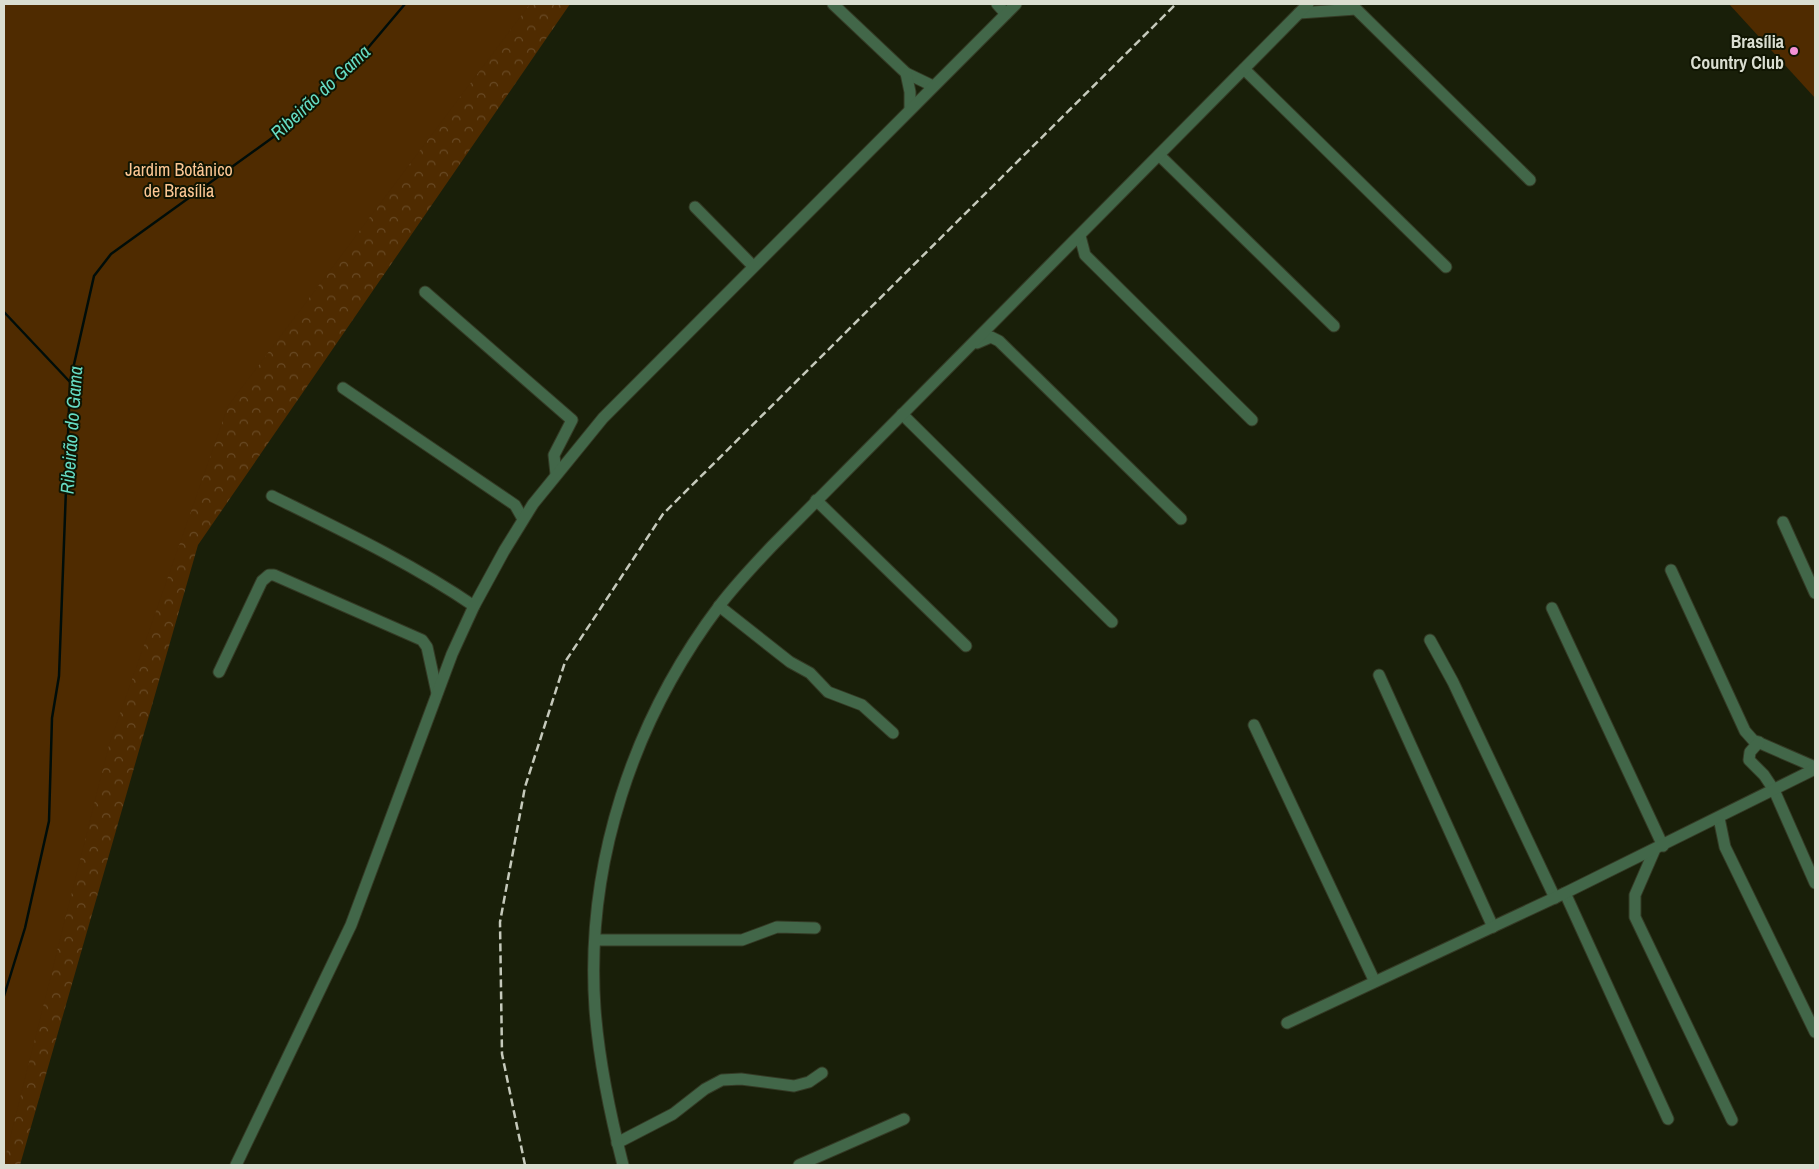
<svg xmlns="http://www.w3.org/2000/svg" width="1819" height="1169" font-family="'Archivo Narrow',sans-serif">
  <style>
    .forest { fill: url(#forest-crowns) }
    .green { fill: #4f2b00 }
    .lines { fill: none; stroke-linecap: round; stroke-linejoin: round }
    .stream { stroke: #000d09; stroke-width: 2.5 }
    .minor-casing { stroke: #343a25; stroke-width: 13 }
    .minor { stroke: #426749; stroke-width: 11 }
    .rail { stroke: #c5c9bb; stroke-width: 2.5; stroke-dasharray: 8 4; stroke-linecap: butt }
    .poi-dot { fill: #f391d5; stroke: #101502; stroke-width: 2 }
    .labels { text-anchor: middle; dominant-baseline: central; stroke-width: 4; stroke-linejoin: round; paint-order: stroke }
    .poi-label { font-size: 18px; font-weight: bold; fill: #daded1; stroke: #101502; text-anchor: end }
    .park-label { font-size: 18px; fill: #fdc794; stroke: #101502 }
    .water-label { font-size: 19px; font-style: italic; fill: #66dcc4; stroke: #101502 }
  </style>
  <defs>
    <pattern id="forest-crowns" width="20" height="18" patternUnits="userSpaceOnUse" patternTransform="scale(1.25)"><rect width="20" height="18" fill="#4f2b00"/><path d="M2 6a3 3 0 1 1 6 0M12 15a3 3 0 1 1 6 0" fill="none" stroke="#684924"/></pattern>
  </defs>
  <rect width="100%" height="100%" fill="#191f09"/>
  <polygon class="forest" points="4,4 570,4 198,545 20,1165 4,1165"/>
  <g class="green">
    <polygon points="4,4 530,4 228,406 109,745 4,1162"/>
    <polygon points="1729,4 1815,4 1815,98"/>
  </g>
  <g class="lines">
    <g class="stream">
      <polyline points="4,312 70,382"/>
      <polyline points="4,996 25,928 49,821 52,718 59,676 70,382 94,276 111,254 290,125 367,49 405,4"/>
    </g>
    <g class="minor-casing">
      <g id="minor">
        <polyline points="833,4 906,73 933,86"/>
        <polyline points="997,4 1006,14"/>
        <polyline points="1299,13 1356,9 1530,180"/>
        <polyline points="1244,69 1446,267"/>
        <polyline points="906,73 910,92 910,108"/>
        <polyline points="1159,155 1334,326"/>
        <polyline points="695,207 753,266"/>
        <polyline points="1080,236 1085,255 1252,420"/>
        <polyline points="425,292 572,420 554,455 556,474"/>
        <polyline points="977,343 991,337 999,341 1181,519"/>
        <polyline points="343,388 515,505 523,519"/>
        <polyline points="902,414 1112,622"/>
        <path d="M272 496C341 530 411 563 474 606"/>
        <polyline points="816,500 966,646"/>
        <polyline points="1783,522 1815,593"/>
        <polyline points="1671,570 1745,731 1753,740 1815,767"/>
        <polyline points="719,606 790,662 810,673 828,692 862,705 893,733"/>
        <polyline points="1552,608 1663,846"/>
        <polyline points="1430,640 1453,682 1555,898"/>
        <polyline points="219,672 262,581 269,575 274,575 422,640 427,647 437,693"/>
        <polyline points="1379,675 1493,927"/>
        <polyline points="1254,725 1374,980"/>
        <polyline points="1759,742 1750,752 1749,760 1764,775 1774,790 1815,883"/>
        <polyline points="1719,818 1725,847 1815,1032"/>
        <polyline points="1655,849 1635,895 1635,917 1732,1120"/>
        <polyline points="1565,893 1668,1119"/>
        <polyline points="596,940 742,940 777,927 815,928"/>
        <polyline points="1287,1023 1565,893 1815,769"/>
        <polyline points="617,1143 673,1114 705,1089 722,1080 741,1079 794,1086 809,1082 822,1073"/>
        <polyline points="236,1165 351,925 452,654 474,606 504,551 533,504 603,418 1016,4"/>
        <path d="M623 1165C610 1114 599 1062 595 1009 585 865 633 720 720 605 736 584 754 565 772 546L1308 4"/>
        <polyline points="799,1165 904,1119"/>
      </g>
    </g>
    <use href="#minor" class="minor"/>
    <polyline class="rail" points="525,1165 502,1054 500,922 525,787 565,662 663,514 1176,4"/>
  </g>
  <circle class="poi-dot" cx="1794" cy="51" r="5"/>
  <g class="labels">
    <g class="poi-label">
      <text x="1784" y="41">Brasília<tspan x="1784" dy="21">Country Club</tspan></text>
    </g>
    <g class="park-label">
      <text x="179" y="169">Jardim Botânico<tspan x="179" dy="21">de Brasília</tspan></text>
    </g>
    <g class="water-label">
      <text transform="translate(320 92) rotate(-43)">Ribeirão do Gama</text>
      <text transform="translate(71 430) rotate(-86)">Ribeirão do Gama</text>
    </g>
  </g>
  <rect width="1819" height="1169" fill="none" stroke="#daded1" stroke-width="10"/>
</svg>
